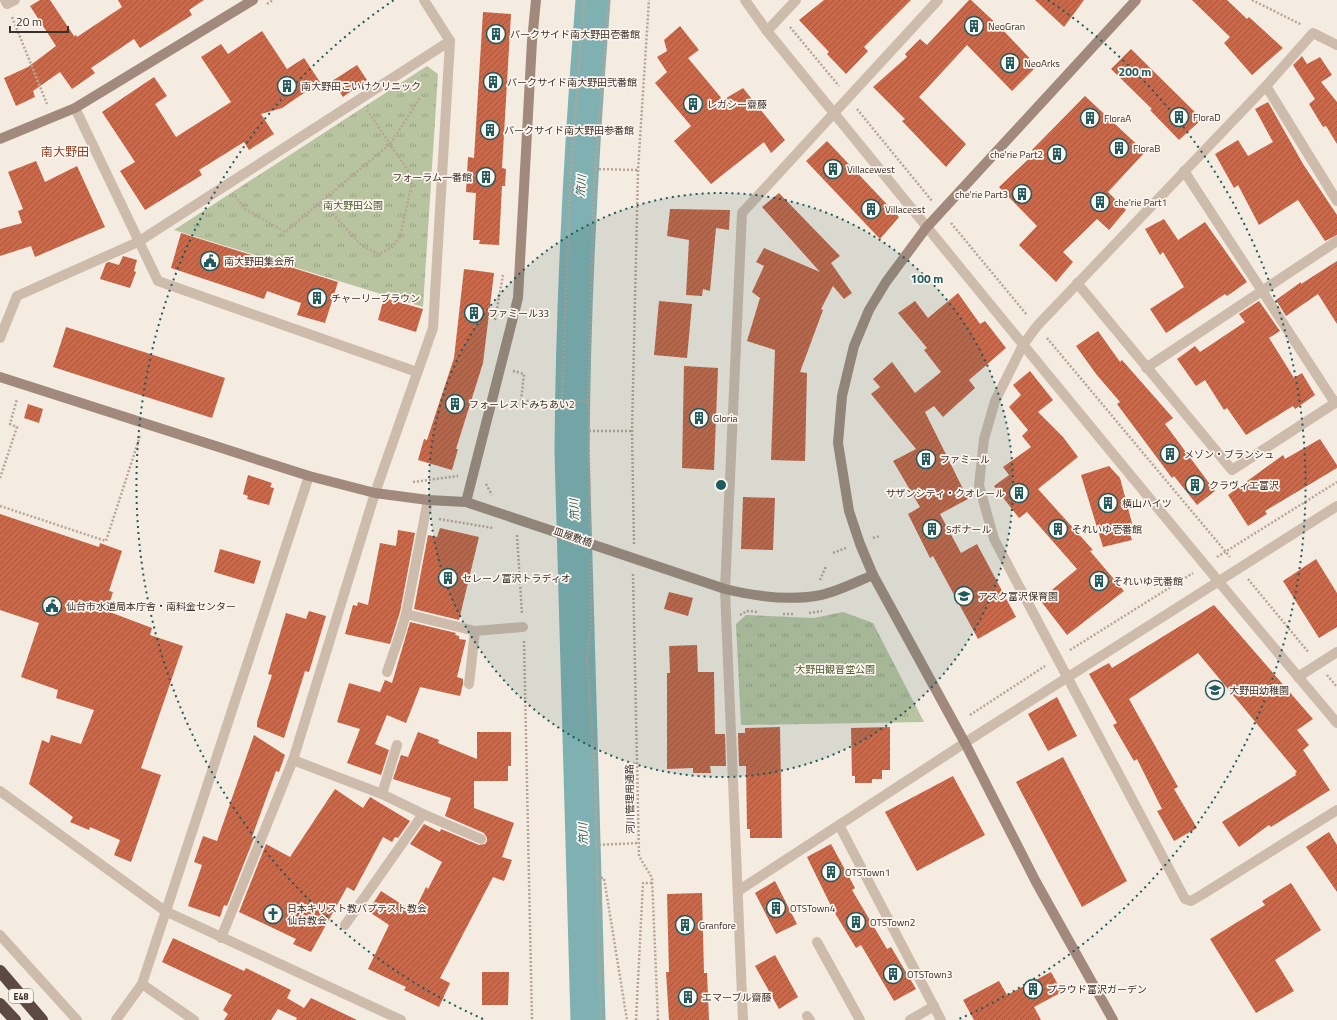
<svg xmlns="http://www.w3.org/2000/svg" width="1337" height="1020" font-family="'Titillium Web','Noto Sans JP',sans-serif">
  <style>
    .grass { fill: url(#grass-tufts) }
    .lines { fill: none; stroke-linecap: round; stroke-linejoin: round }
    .river { stroke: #7fb0b2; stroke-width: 35 }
    .building { fill: url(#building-hatch) }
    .path { stroke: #b9a596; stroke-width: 2.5; stroke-dasharray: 2 2; stroke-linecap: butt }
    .lane { stroke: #cdbbac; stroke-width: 10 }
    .street { stroke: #cdbbac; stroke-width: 10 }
    .secondary { stroke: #a18a7d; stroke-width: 10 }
    .highway { stroke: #5c4a42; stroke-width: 12 }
    .ring { fill: none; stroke: #1f5a5e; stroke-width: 2; stroke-dasharray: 2 4 }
    .labels { text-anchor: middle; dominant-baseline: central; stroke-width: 3.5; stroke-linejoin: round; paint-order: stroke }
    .shield { fill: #fbf5ee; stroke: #756b66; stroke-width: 1 }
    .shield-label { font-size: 9px; font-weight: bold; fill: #3b302b }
    .poi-label { font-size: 10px; fill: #3b302b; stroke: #fbf5ee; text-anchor: start }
    .park-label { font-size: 10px; fill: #4a5a2e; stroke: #fbf5ee }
    .street-label { font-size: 10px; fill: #3b302b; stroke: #fbf5ee }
    .water-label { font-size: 11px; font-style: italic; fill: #1f5a5e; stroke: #fbf5ee }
    .quarter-label { font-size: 12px; fill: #8c3b22; stroke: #fbf5ee }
    .centre { fill: #1f5a5e; stroke: #fbf5ee; stroke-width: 2 }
    .ring-label { font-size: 12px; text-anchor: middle; font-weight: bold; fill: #1f5a5e; stroke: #fbf5ee; stroke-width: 3.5; stroke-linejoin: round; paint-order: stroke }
  </style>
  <defs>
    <pattern id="grass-tufts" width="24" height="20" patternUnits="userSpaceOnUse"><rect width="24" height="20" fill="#b8c4a0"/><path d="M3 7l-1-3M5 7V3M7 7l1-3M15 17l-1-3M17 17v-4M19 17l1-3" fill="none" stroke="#97a083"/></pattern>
    <pattern id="building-hatch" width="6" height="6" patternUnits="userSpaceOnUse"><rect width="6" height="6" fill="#c8694b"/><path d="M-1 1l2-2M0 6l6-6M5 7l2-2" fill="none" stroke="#a4573f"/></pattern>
  </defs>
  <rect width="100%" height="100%" fill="#f4ebe1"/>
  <g class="grass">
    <polygon points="427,66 438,74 423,307 174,230"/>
    <polygon points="843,612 873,623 924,722 741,725 736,624 746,615 814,618"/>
  </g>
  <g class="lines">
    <path class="river" d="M588 1020 572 452C573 301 581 151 593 0"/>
  </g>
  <g class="building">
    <polygon points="40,0 50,0 74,36 76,35 77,37 122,7 118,0 204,0 189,10 192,15 140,48 134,39 91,68 95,73 72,89 60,72 33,91 35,97 16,106 4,78 28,67 56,46 30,6"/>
    <polygon points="824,0 911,0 864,47 868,51 846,74 827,54 829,52 799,20"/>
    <polygon points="969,0 971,0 1001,28 1037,66 1012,91 967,45 919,97 966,144 946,167 902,121 905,119 873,87 907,57 905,54 920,39 927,45"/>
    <polygon points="1035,0 1084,0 1064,27"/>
    <polygon points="1192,0 1227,0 1247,19 1249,17 1283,48 1252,75 1224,43 1230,37"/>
    <polygon points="483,12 511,14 502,168 506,169 505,186 502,186 499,245 479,244 480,240 473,240 476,193 466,192 468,157 474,158"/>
    <polygon points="680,26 699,50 688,58 723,100 743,88 785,140 771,153 764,142 711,184 674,141 691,126 655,83 667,72 657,57 667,51 664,40"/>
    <polygon points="262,31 287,69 304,58 320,82 282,108 261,114 274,134 249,150 244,142 199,170 202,175 145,210 120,171 135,162 102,112 154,77 167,96 155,104 176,137 231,102 201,57 221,44 228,54"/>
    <polygon points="1131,49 1202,119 1179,140 1150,110 1152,109 1111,69"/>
    <polygon points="1302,56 1307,64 1320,57 1332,75 1321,82 1337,102 1337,144 1326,126 1323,127 1309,104 1315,99 1293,65"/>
    <polygon points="357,65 367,80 343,97 332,81"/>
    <polygon points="1085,96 1145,152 1108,192 1126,210 1109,230 1097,219 1063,252 1073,262 1056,282 1019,245 1037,226 999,187 1035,153 1032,150"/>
    <polygon points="1268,102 1303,164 1337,215 1337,235 1325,241 1298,200 1259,225 1238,185 1234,188 1215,154 1238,140 1248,156 1273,142 1255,109"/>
    <polygon points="827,141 899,217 880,239 806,161"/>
    <polygon points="36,161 45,182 77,166 105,227 35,257 31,246 0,256 0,229 22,223 18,211 23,209 8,172"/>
    <polygon points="779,193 840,256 831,263 852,293 844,299 833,286 821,309 823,310 800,372 807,373 805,461 771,460 775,350 747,341 760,298 752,292 764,266 756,262 764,248 820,272 762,207"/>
    <polygon points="670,209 730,210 729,230 716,228 710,291 703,289 702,296 686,295 689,240 667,236"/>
    <polygon points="1164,219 1178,240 1205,222 1247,282 1227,296 1225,294 1166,333 1150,309 1184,287 1163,252 1160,255 1145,229"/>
    <polygon points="181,233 338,282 325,323 297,315 301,303 267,291 264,299 171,268"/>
    <polygon points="123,256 137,260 134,271 136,272 130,288 100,279 106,263 109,262 119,265"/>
    <polygon points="1337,261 1337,324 1318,294 1286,316 1276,300 1301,282 1301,284"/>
    <polygon points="464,269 494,273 483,363 456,449 458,449 452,470 418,460 424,439 427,440 454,358"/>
    <polygon points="958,293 980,324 985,321 1006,348 969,380 975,388 943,417 934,406 925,412 968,499 940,514 961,553 977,544 1016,617 978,639 933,556 930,558 908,514 920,507 893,461 916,449 871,394 880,387 873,379 892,362 915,393 941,372 924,350 927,348 898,313 915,301 928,318"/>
    <polygon points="384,298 423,309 416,332 378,320"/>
    <polygon points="659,301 692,304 687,358 654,355"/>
    <polygon points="1259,301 1280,331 1269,338 1294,378 1302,373 1315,395 1295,409 1293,406 1246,435 1227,408 1224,410 1205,380 1196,386 1177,359 1195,346 1200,352 1245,322 1239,314"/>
    <polygon points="66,327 225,378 212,418 53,367"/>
    <polygon points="1098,331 1120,362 1122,360 1173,418 1165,424 1215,491 1197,505 1174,476 1172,478 1117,404 1120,402 1096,374 1076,346"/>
    <polygon points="684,366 718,368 714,470 682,468"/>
    <polygon points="1030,371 1053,400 1038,412 1063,437 1078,457 1038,489 1093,550 1090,551 1124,591 1067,635 1040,600 1077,569 1027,512 1019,518 994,486 1009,475 1003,467 1031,447 1022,436 1028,430 1009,407 1021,395 1013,385"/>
    <polygon points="28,404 43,409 39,423 24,418"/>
    <polygon points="1320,439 1337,465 1337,468 1265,511 1267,514 1248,526 1228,495 1283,455 1285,459"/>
    <polygon points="1109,466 1120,478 1133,527 1128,528 1132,540 1103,547 1081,475"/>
    <polygon points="248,475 272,483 270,487 274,488 269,505 247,499 248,496 243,494"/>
    <polygon points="743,497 775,498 773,550 741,549"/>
    <polygon points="0,514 99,547 100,543 122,551 109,591 113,592 107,611 152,628 150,635 183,646 141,768 161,775 131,862 114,855 120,840 90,827 89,830 70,822 73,817 29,784 42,740 49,743 51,735 81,744 94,710 56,698 58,690 21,677 39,623 0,610"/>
    <polygon points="440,528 479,537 459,620 414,609 428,535 437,537"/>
    <polygon points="398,530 415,533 400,612 390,644 345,634 353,605 357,606 358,602 368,605 380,543 396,546"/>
    <polygon points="220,549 261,561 254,584 214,572"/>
    <polygon points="1316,559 1337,593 1337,627 1319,638 1283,581"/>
    <polygon points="669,592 693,598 688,616 664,609"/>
    <polygon points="1214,605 1313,719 1297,730 1309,745 1303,750 1330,790 1271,827 1269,825 1239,847 1222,822 1296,775 1295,773 1297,772 1198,653 1129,699 1178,787 1174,789 1197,828 1174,841 1157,811 1162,809 1137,759 1134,761 1113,725 1117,723 1089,674 1109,663 1112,668"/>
    <polygon points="309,611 326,616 309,672 305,671 284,738 257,727 257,722 272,675 268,674 286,613 306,619"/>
    <polygon points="410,622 456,633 455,635 459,636 459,639 466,640 457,677 463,679 463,684 460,696 420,687 406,723 387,715 375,744 389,750 381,775 347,763 360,729 337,722 349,683 380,692 385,680 392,683"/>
    <polygon points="697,645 698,672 714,672 715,734 725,734 726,766 710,766 711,773 693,773 693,768 667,769 667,673 670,673 669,646"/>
    <polygon points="1057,697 1077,736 1048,751 1028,714"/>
    <polygon points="780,727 782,838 750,838 750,829 747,829 746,766 739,766 738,733 745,733 745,728"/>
    <polygon points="890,727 890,770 882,770 882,779 872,779 872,783 855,783 855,776 852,776 851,728"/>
    <polygon points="418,732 439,740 438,743 477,759 477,732 511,732 511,766 508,766 508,781 474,781 474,808 514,823 502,857 512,860 504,881 493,877 440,978 450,983 439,1007 404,990 406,987 368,969 389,925 368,911 381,891 414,912 426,887 428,889 442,862 410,844 424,824 440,832 441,829 479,845 485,844 487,841 487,838 484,833 445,816 451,798 393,779 401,755 408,757"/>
    <polygon points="254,735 285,755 279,772 276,771 252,837 254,838 227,906 224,905 220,917 188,906 202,865 194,862 203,836 217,841"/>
    <polygon points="1063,757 1127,881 1082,907 1016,782"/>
    <polygon points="953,776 985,835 917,871 885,812"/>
    <polygon points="335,789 363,808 370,797 410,821 398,838 395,837 392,842 383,837 354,891 347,887 311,952 293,944 296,939 239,912 266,844 290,857"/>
    <polygon points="1329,832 1337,845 1337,892 1306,847"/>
    <polygon points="831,844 855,888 852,890 887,949 891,947 916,989 894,1001 861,945 856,948 833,910 807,857"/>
    <polygon points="775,881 797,924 776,934 755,893"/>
    <polygon points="1291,883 1321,930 1275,960 1294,991 1256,1013 1210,939 1265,905 1262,901"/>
    <polygon points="702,893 704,973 707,973 709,1020 669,1020 666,972 669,972 667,894"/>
    <polygon points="173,938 244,971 246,968 291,990 287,998 304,1008 311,998 357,1020 296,1020 297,1018 278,1009 271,1020 224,1020 228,1014 223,1010 232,995 162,962"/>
    <polygon points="775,955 798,997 779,1009 755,966"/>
    <polygon points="482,972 509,972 508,1005 482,1005"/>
    <polygon points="1051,972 1062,992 1034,1007 1041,1020 974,1020 963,1000 999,981 1007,995"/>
  </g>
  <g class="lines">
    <g class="path">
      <polyline points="1252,0 1302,25"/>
      <polyline points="267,4 273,0"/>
      <polyline points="12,17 47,104"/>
      <polyline points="790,27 839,86"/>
      <polyline points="857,109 932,201"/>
      <polyline points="367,110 413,178 428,181"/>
      <polyline points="595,169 638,170"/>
      <polyline points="235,196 245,209 285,232 390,144 420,98"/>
      <polyline points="322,202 362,246 379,254 392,247 400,237 413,178"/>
      <polyline points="951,223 1027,315"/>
      <polyline points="495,320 503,275"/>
      <polyline points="1047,338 1230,557"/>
      <polyline points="513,371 524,374 521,401 588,401"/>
      <polyline points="562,402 570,185 584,0"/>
      <polyline points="589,431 632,431"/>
      <polyline points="0,478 17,427 10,424 17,399"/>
      <polyline points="413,482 458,476"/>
      <polyline points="486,484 492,495"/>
      <polyline points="0,506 106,541 140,436"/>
      <polyline points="439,519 493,528"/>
      <polyline points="590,528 588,401 594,182 609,0"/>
      <polyline points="517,535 522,614"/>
      <polyline points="873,538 880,536"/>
      <polyline points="634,544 632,431 638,170 649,0"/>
      <polyline points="833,553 846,548"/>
      <polyline points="1217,557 1337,482"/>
      <polyline points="590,559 591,624 587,657 595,781 601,1020"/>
      <polyline points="633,574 639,856 652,878 658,1020"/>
      <polyline points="1248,579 1309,653"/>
      <polyline points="820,580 826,566"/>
      <polyline points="809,613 822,611"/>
      <polyline points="783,614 794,614"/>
      <polyline points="740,615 747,611 758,612"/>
      <polyline points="524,641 532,1020"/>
      <polyline points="1070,650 1193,573"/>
      <polyline points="1327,675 1337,687"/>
      <polyline points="970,715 1045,666"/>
      <polyline points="595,845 639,843"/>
      <polyline points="597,878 604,878 627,1020"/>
      <polyline points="636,1020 643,883 652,883"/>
    </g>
    <polyline class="lane" points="387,672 400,634"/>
    <g class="street">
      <polyline points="5,0 7,4 15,0"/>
      <path d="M745 0 767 31C956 263 1145 495 1337 723"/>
      <polyline points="767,31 796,0"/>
      <polyline points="1337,45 1313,33 1266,86 1037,326 1023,345 995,401 984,439 979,485 994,539 1185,899 1191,901 1203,894 1337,810"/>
      <polyline points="1266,86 1337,201"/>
      <polyline points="75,108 158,281 417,372"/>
      <polyline points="1184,171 1335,403 1337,401"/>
      <polyline points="1077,283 1232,470 1335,403"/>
      <polyline points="0,338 17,296 138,242 450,41"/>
      <polyline points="1146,368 1337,241"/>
      <polyline points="428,500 406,614 475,631 523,627"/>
      <polyline points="400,634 406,614"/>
      <polyline points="1298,677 1337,652"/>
      <polyline points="469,684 475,631"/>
      <polyline points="293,760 382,794 423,814 481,839"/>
      <polyline points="0,791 165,911 401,1020"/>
      <polyline points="382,794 397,745"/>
      <polyline points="839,825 941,1020"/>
      <polyline points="738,891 980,733 1337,506"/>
      <polyline points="345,925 423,814"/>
      <polyline points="0,935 77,1020"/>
      <polyline points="221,938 293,760 375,493 433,328 450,41 424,0"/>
      <polyline points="817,942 860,1020"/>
      <polyline points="142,984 194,1020"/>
      <polyline points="807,1016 810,1020"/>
      <polyline points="116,1020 142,984 309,476"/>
      <polyline points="743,1020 725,589 742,213 938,0"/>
      <polyline points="910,1020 934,1006"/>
    </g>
    <g class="secondary">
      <polyline points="0,139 75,108 253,0"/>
      <path d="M0 377 309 476 375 493 428 500 466 502 725 589C754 596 791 601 821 595 839 591 856 582 873 575"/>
      <polyline points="466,502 518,298 532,41 536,0"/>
      <polyline points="1113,1020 1036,882 965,743 873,575 860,544 849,511 838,443 842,396 854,346 869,310 886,282 926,228 1136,0"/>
    </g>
    <g class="highway">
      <polyline points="0,971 42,1020"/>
      <polyline points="0,1004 15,1020"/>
    </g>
  </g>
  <circle cx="721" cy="485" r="292" fill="#1f5a5e" fill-opacity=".12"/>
  <g class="ring">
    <circle cx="721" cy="485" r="292"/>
    <path d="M483 1019A585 585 0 0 1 394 0M1048 0A585 585 0 0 1 959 1019"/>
  </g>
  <defs>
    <g id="building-ring" transform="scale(1)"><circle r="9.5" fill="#fbf5ee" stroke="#1f5a5e" stroke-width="1.5"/><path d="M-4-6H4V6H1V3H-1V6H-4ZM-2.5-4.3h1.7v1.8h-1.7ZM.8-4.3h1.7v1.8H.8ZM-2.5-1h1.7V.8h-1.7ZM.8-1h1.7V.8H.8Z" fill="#1f5a5e"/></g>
    <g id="civic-ring" transform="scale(1)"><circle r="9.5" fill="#fbf5ee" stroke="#1f5a5e" stroke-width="1.5"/><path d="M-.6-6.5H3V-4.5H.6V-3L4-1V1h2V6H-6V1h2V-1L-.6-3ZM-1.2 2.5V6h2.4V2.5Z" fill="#1f5a5e"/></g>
    <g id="school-ring" transform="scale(1)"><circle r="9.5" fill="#fbf5ee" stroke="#1f5a5e" stroke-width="1.5"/><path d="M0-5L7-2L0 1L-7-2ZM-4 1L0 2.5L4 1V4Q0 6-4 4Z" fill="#1f5a5e"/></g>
    <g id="church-ring" transform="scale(1)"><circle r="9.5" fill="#fbf5ee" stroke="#1f5a5e" stroke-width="1.5"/><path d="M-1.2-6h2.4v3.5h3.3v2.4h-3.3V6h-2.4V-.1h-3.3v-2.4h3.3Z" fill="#1f5a5e"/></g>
  </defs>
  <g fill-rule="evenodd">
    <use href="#building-ring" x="974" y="26"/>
    <use href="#building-ring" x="496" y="34"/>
    <use href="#building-ring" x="1010" y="63"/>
    <use href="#building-ring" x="493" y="82"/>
    <use href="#building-ring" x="287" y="86"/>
    <use href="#building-ring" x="693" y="104"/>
    <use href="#building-ring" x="1179" y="117"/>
    <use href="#building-ring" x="1090" y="118"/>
    <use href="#building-ring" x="490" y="130"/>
    <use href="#building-ring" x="1119" y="148"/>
    <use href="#building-ring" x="1057" y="154"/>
    <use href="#building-ring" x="833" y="169"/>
    <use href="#building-ring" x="486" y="177"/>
    <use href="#building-ring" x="1022" y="194"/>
    <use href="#building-ring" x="1100" y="202"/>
    <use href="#building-ring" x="871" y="209"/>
    <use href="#civic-ring" x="210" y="261"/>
    <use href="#building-ring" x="317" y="298"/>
    <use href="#building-ring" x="474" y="313"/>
    <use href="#building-ring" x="455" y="404"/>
    <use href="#building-ring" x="699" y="418"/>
    <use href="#building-ring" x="1170" y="454"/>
    <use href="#building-ring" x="926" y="459"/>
    <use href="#building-ring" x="1195" y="485"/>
    <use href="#building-ring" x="1019" y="493"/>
    <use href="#building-ring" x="1108" y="503"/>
    <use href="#building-ring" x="932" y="529"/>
    <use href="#building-ring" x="1058" y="529"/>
    <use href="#building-ring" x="448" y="578"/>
    <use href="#building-ring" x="1099" y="581"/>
    <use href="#school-ring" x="964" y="596"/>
    <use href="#civic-ring" x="52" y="606"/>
    <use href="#school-ring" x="1215" y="690"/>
    <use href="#building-ring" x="831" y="872"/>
    <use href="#building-ring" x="776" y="908"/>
    <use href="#church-ring" x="273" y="914"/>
    <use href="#building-ring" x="856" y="922"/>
    <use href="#building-ring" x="685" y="925"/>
    <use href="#building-ring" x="893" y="974"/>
    <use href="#building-ring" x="1033" y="989"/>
    <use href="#building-ring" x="688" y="997"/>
  </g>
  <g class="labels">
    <rect class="shield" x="9" y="989" width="24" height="14" rx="3"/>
    <g class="shield-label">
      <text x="21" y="996">E48</text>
    </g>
    <g class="poi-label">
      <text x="988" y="26">NeoGran</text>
      <text x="510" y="34">パークサイド南大野田壱番館</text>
      <text x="1024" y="63">NeoArks</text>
      <text x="507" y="82">パークサイド南大野田弐番館</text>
      <text x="301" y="86">南大野田こいけクリニック</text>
      <text x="707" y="104">レガシー齋藤</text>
      <text x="1193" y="117">FloraD</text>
      <text x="1104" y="118">FloraA</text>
      <text x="504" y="130">パークサイド南大野田参番館</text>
      <text x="1133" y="148">FloraB</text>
      <text x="1043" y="154" text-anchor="end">che'rie Part2</text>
      <text x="847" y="169">Villacewest</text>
      <text x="472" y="177" text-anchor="end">フォーラム一番館</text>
      <text x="1008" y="194" text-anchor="end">che'rie Part3</text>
      <text x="1114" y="202">che'rie Part1</text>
      <text x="885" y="209">Villaceest</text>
      <text x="224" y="261">南大野田集会所</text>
      <text x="331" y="298">チャーリーブラウン</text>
      <text x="488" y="313">ファミール33</text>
      <text x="469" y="404">フォーレストみちあい2</text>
      <text x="713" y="418">Gloria</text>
      <text x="1184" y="454">メゾン・ブランシュ</text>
      <text x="940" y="459">ファミール</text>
      <text x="1209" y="485">クラヴィエ富沢</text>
      <text x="1005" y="493" text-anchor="end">サザンシティ・クオレール</text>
      <text x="1122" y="503">横山ハイツ</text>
      <text x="946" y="529">Sボナール</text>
      <text x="1072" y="529">それいゆ壱番館</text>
      <text x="462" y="578">セレーノ富沢トラディオ</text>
      <text x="1113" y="581">それいゆ弐番館</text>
      <text x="978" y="596">アスク富沢保育園</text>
      <text x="66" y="606">仙台市水道局本庁舎・南料金センター</text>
      <text x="1229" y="690">大野田幼稚園</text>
      <text x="845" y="872">OTSTown1</text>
      <text x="287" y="908">日本キリスト教バプテスト教会<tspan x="287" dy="12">仙台教会</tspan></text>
      <text x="790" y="908">OTSTown4</text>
      <text x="870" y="922">OTSTown2</text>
      <text x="699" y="925">Granfore</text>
      <text x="907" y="974">OTSTown3</text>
      <text x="1047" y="989">プラウド富沢ガーデン</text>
      <text x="702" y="997">エマーブル齋藤</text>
    </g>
    <g class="park-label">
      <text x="353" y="205">南大野田公園</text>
      <text x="835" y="669">大野田観音堂公園</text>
    </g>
    <g class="street-label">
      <text transform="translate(573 537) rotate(19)">皿屋敷橋</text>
      <text transform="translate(630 799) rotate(-91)">河川管理用通路</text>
    </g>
    <g class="water-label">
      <text transform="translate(581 186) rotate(-86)">笊川</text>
      <text transform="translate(574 510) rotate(-92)">笊川</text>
      <text transform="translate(583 834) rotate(-92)">笊川</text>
    </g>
    <g class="quarter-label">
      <text x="65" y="151">南大野田</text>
    </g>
  </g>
  <circle cx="721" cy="485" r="6" class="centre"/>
  <g class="ring-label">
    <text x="1135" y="76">200 m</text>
    <text x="927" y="283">100 m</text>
  </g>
  <path d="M10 26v6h58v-6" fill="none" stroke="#3b302b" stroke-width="2"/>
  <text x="16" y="26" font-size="12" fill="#3b302b" stroke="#fbf5ee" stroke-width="3" paint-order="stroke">20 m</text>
</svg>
